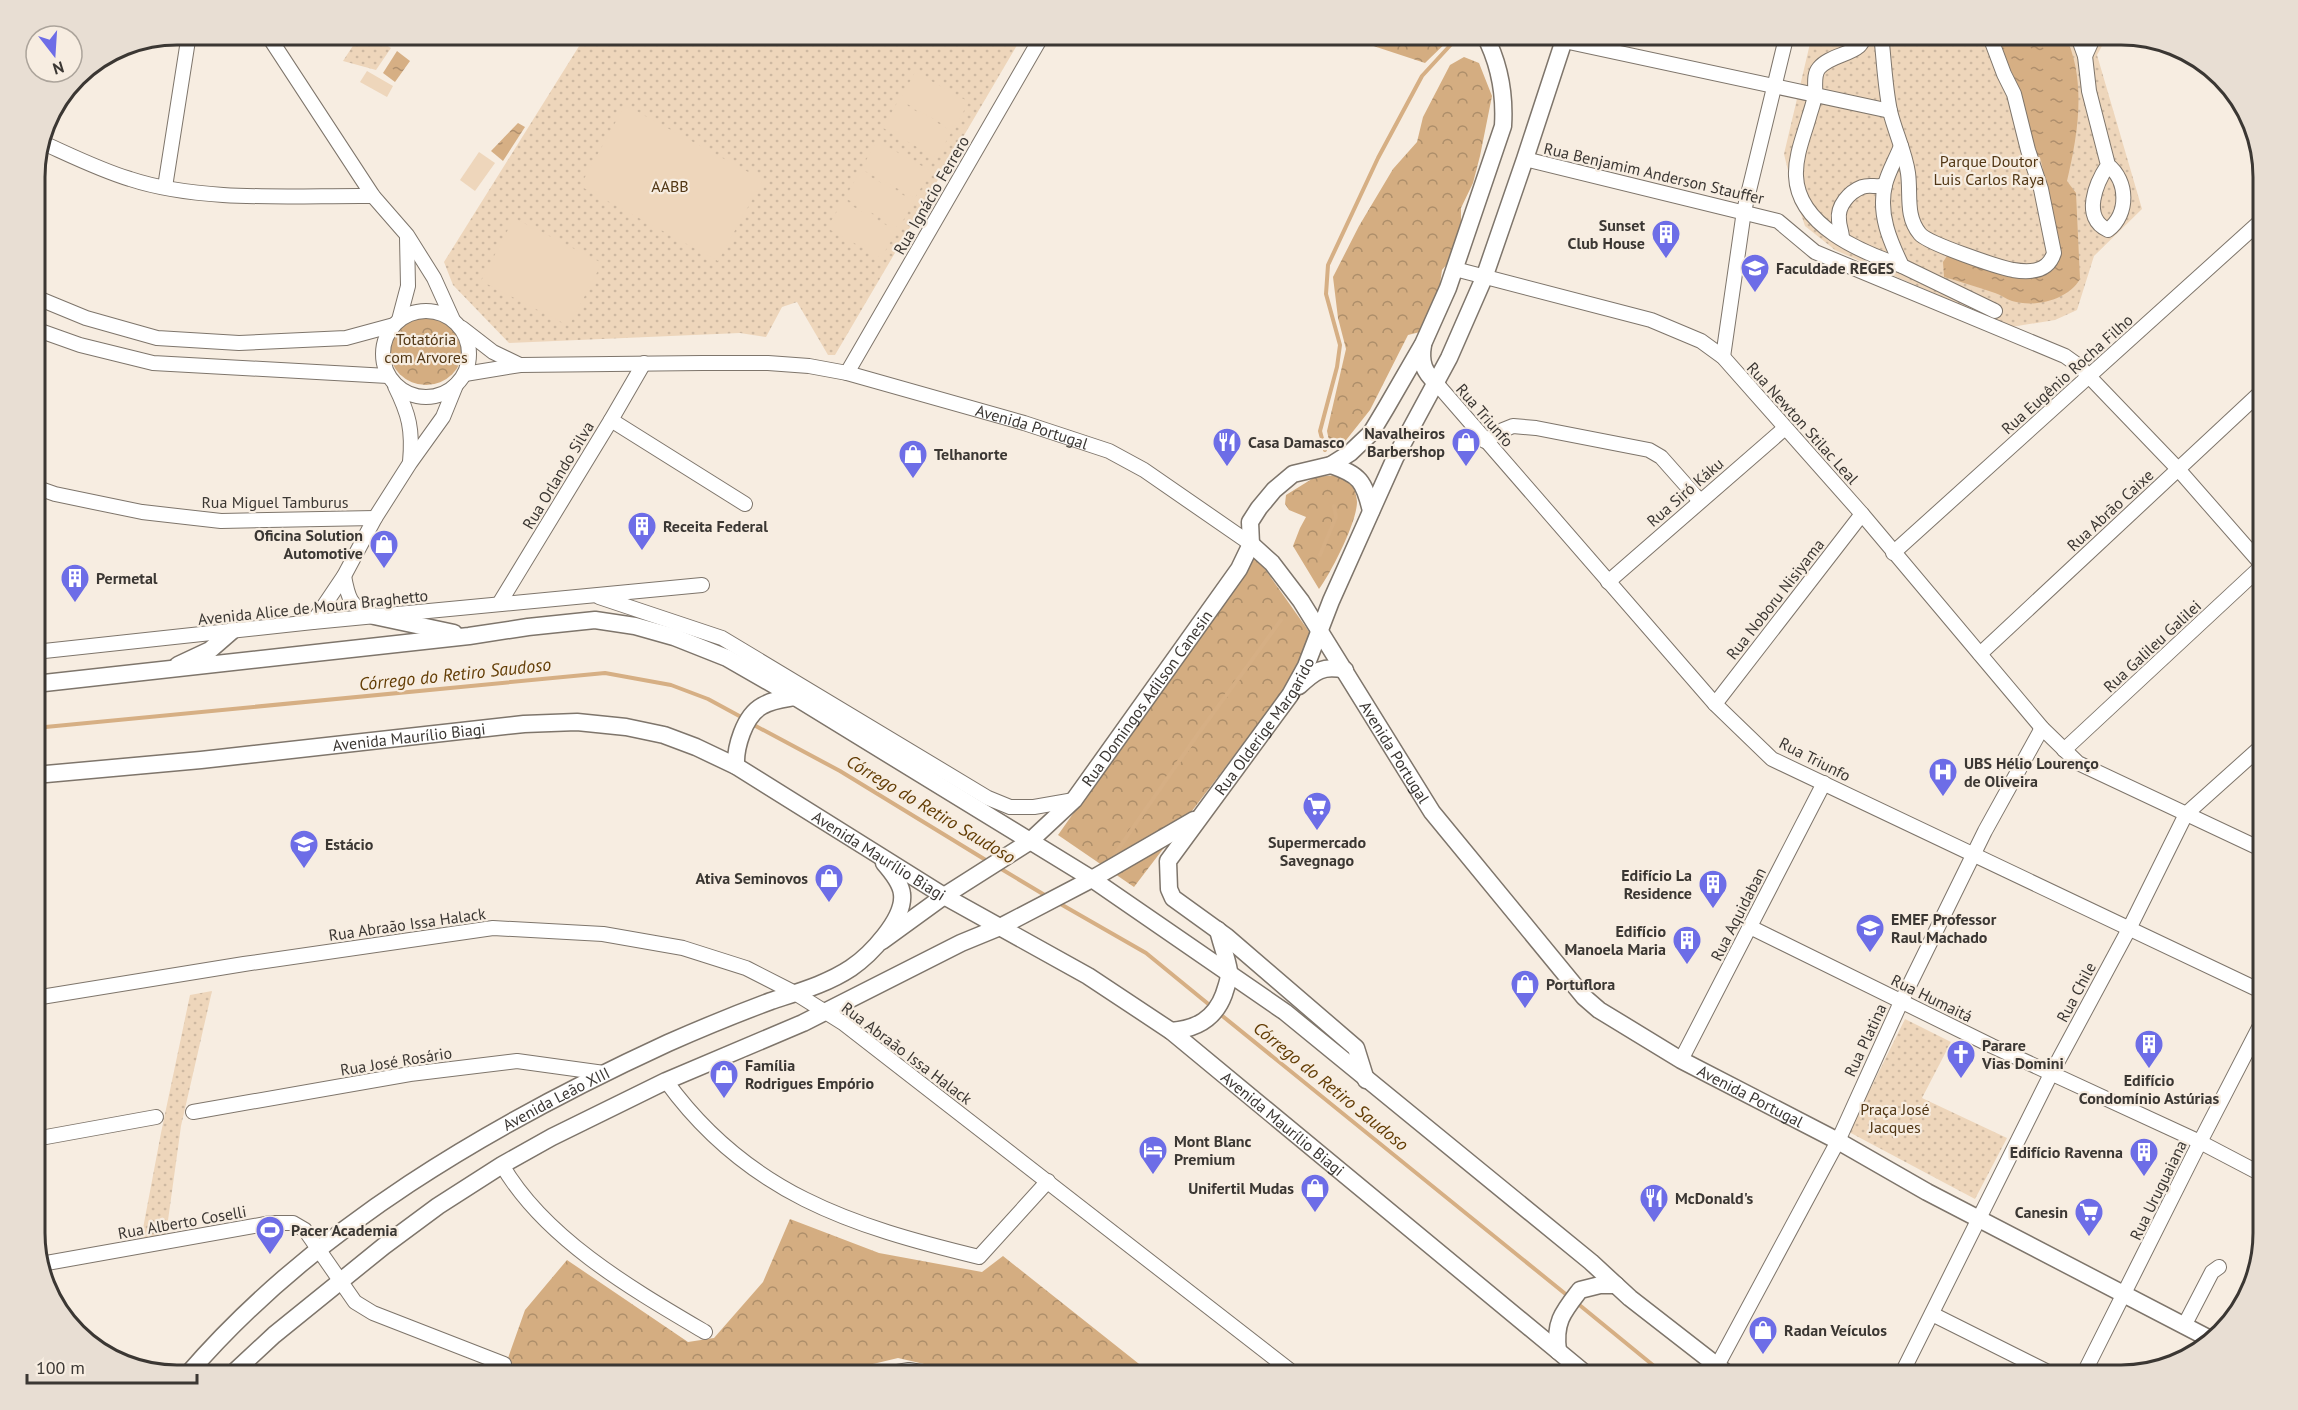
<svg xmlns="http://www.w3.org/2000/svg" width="2298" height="1410" font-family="'PT Sans',sans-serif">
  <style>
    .forest { fill: url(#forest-crowns) }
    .park { fill: url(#park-dots) }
    .garden { fill: #eed6bb }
    .water { fill: url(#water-ripples) }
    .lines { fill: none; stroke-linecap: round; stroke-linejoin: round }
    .stream { stroke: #d6af84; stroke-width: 4 }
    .minor-casing { stroke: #7e756b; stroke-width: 16 }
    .major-casing { stroke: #7e756b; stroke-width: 19 }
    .minor { stroke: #fff; stroke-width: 14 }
    .major { stroke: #fff; stroke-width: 16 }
    .labels { text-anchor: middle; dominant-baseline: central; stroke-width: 4.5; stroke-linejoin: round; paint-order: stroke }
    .park-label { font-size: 16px; fill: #523715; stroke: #f7ede1 }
    .street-label { font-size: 16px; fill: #3b3733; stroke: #f7ede1 }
    .poi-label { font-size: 16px; font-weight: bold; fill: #3b3733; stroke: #f7ede1; text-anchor: start }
    .water-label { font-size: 18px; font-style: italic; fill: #633d05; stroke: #f7ede1 }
    .rim { fill: none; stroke: #3b3733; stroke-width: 3 }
  </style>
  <defs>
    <pattern id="forest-crowns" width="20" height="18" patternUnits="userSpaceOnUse" patternTransform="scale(1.5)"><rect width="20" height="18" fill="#d4ad81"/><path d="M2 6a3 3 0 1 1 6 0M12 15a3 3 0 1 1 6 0" fill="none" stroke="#ad8e6a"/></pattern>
    <pattern id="park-dots" width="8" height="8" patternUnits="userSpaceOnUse" patternTransform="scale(1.5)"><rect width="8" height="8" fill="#eed6bb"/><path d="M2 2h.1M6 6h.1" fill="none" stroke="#cdb8a1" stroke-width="1.8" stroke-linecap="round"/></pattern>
    <pattern id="water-ripples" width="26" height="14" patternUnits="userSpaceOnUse" patternTransform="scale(1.5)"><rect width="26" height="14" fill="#d6af84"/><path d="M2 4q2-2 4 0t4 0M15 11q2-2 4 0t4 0" fill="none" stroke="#af8f6d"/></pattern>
  </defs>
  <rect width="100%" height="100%" fill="#f7ede1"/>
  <g class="forest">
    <polygon points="1340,35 1454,34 1454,35 1425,63"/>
    <polygon points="1464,57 1479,63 1492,96 1480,156 1473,183 1461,208 1461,228 1454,256 1442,270 1438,298 1420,332 1408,335 1370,410 1339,449 1331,450 1327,431 1346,349 1338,318 1333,277 1359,226 1393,169 1417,142 1423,117 1450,65"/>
    <circle cx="426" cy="348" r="37"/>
    <path d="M1337 475 1353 483C1354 489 1357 497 1357 502 1357 522 1331 573 1319 589L1293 546 1300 528 1306 517 1289 510 1285 504 1286 495 1315 477Z"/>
    <polygon points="1255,555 1310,633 1288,685 1134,887 1058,835"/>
    <polygon points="790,1219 879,1253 982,1272 1003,1256 1153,1375 972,1375 898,1358 827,1375 502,1375 525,1310 567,1260 688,1342 714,1338 763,1282"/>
  </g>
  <g class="park">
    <polygon points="360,35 370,35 391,48 376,70 343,61"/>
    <polygon points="586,35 1023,35 835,355 828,355 797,302 782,307 766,337 740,333 509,343 453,285 444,262"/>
    <polygon points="1812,35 2108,35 2097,55 2142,209 2094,256 2077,310 2055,320 2011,327 1835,250 1805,226 1792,187 1784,154"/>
    <polygon points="212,991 181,1126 165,1242 141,1239 161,1133 190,995"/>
    <polygon points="1905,1019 1951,1042 1922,1098 2007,1138 1975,1199 1849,1132"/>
  </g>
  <g class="garden">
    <polygon points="367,71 393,86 387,97 360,82"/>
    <polygon points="915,72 969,102 953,130 900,100"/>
    <polygon points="898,101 952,131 937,158 883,128"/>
    <polygon points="625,105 763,180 718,261 580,186"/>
    <polygon points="877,141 931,171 915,198 861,169"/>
    <polygon points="479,152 495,163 475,191 460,180"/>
    <polygon points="860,171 914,201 899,228 845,198"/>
    <polygon points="843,201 897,231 881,258 827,228"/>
    <polygon points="514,218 602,263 569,326 481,281"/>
  </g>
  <g class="water">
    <path d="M1995 35H2065C2087 80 2078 134 2067 181L2076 193 2080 279C2068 300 2035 308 2012 301 2006 299 2001 295 1995 293 1978 287 1961 282 1944 277L1943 262 1951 250 2035 277 2053 270 2059 260 2050 199 2041 161 2031 145 2022 95Z"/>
    <polygon points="397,51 410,61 395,82 383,73"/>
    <polygon points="518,123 525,127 503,161 491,151"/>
  </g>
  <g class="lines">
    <g class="stream">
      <polyline points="1325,450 1320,431 1337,367 1340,345 1326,294 1328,265 1378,158 1422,76 1456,39"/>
      <polyline points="1320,555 1336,517 1334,506"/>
      <polyline points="752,724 840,771 989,862"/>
      <polyline points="35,728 605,673 671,685 708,699 743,718"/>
      <polyline points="1110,861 1198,734 1281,620"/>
      <polyline points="998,867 1048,897"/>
      <polyline points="1057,902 1146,953 1212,1007"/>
      <polyline points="1220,1014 1568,1296"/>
      <polyline points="1577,1303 1665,1375"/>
    </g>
    <g class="minor-casing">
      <g id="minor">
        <polyline points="267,34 373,196 407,235 434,278 453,320"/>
        <path d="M1867 34C1864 38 1862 43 1859 46 1849 55 1829 56 1819 68 1813 75 1816 86 1815 95 1814 102 1811 110 1809 117 1804 135 1795 156 1796 176 1798 226 1861 252 1902 266"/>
        <path d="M1881 34C1884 60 1885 87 1890 111 1895 132 1905 152 1908 173 1911 194 1905 216 1920 234 1929 244 1998 267 2013 270 2031 273 2048 272 2054 253L2041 189 2028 150 2014 94 2004 74 1989 34"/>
        <path d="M2077 34 2085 56 2089 91 2108 165C2128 181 2129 214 2108 230 2081 218 2096 183 2108 165"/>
        <polyline points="1564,41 1890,111"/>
        <polyline points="2085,56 2095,34"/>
        <path d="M41 142C70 155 100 170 130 179 203 203 297 195 373 196"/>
        <path d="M1901 146C1896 159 1888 172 1885 185 1878 214 1890 241 1902 266L1995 311"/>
        <polyline points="1525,159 1778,221 1815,252 2065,356 2079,366 2178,469 2263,566"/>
        <polyline points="165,187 189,34"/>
        <path d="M1842 238C1842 232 1839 226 1839 220 1837 206 1849 192 1862 187 1870 184 1877 188 1885 185"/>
        <polyline points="1455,269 1651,320 1701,341 1723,357 1862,514 2042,728 2078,763 2263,850"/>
        <polyline points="35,297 86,318 157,338 239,343 346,338 394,325"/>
        <circle cx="426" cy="354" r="43"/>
        <polyline points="399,320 408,286 407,237"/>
        <polyline points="462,328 493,352 520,365"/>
        <polyline points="35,329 80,345 153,363 388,376"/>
        <polyline points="1723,357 1744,211 1787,34"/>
        <polyline points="847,373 1043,34"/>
        <path id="s1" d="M465 374 520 365 702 363H768L809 366 847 373 1024 423 1109 451 1144 470 1251 544"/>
        <polyline points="1437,384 1715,704 1772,759 2263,992"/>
        <path d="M395 386C409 414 413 430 410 462"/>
        <polyline points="611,420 745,504"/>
        <polyline points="1485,441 1503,430 1513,426 1536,428 1649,450 1661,457 1700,501"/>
        <polyline points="35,487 55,494 142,512 221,521 375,518"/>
        <polyline points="1893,553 2263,219"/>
        <path d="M344 576C348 598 350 606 371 615"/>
        <polyline points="1608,582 1785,428"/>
        <polyline points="599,597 722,638 988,798 1010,807 1034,807 1074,800"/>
        <polyline points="499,604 611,420 644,363"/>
        <polyline points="313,622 344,576 375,518 410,463 443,417 456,385"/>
        <polyline points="35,652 313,622 702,585"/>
        <polyline points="1980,654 2263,390"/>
        <polyline points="1715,704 1862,514"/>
        <polyline points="2064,750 2263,565"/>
        <polyline points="1750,927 1992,1046 2200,1142 2263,1175"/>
        <polyline points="35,998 244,964 493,928 603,934 683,948 746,968 795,993 843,1023 1296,1375"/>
        <polyline points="1681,1060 1824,783"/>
        <path d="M666 1081C747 1193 851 1226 979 1257L1048 1181"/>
        <polyline points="193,1112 410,1074 517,1061 604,1073"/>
        <polyline points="35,1139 156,1117"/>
        <path d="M502 1165C545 1239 632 1289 705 1332"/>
        <polyline points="41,1264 271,1223 293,1223 305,1230 355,1302 373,1313 504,1364"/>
        <polyline points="1932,1314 2054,1375"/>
        <polyline points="2184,1326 2212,1272 2219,1267"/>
        <polyline points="1717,1366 1838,1141 1901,1002 1985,831 2042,728"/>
        <polyline points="880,1375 909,1370 939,1375"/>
        <polyline points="1901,1375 2051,1074 2129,929 2186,814 2263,745"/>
        <polyline points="2083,1375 2200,1142 2263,1020"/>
      </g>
    </g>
    <g class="major-casing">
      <g id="major">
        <path d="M1423 345C1420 363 1424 372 1437 384"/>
        <path d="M1331 465C1360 475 1364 481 1371 511"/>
        <path id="s2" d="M1251 544 1272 563 1301 601 1432 812 1584 997 1599 1010 1681 1060 1838 1141 1927 1192 2210 1339"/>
        <polyline points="374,616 454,633"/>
        <polyline points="178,665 210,650 233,630"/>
        <polyline points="35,684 469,636 528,627 595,620 635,626 674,637 727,658 795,697 1092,879 1285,1012 1591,1262 1630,1298 1729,1375"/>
        <path d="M1299 686C1315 671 1323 665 1345 670"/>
        <path d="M736 766C735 748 744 716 762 706 772 700 783 699 795 697"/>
        <path id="s3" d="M35 775 201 760 524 724 577 722 626 727 664 735 696 747 736 766 944 896 1088 976 1171 1031 1587 1375"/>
        <path id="s4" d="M882 941 944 896 1029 842 1074 800 1239 569 1251 544 1250 522 1259 508 1274 490 1293 474 1331 465 1350 453 1371 433 1386 408 1423 344 1448 288 1503 126C1505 94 1500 64 1484 34"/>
        <path d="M1171 1031C1196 1029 1215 1019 1224 994 1226 987 1230 978 1229 971 1227 958 1221 943 1218 930"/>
        <path id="s5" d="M1366 1080 1356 1048 1227 937 1173 898 1169 889 1168 861 1290 695 1306 666 1331 601 1395 458 1449 358 1484 278 1525 159 1566 34"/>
        <path d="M1558 1351C1554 1322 1563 1312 1580 1290L1600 1285H1616"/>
        <path id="s6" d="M187 1375C314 1227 492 1124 668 1043 702 1028 736 1014 771 1001 798 992 827 984 851 968 870 955 905 919 902 894 901 883 891 871 884 863"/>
        <polyline points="231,1375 274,1335 384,1246 438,1206 502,1165 552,1137 666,1081 803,1023 961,943 1000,927 1092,879 1194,820"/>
      </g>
    </g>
    <use href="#minor" class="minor"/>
    <use href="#major" class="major"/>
  </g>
  <defs>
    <g id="building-pin" transform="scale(1.5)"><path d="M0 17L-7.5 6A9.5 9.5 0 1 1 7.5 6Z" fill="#6d6de7" stroke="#f7ede1"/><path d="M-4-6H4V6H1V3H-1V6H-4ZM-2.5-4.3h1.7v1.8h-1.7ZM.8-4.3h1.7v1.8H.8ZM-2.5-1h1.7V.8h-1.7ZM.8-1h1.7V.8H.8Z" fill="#fff"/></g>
    <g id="university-pin" transform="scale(1.5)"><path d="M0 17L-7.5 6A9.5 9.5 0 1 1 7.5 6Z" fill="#6d6de7" stroke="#f7ede1"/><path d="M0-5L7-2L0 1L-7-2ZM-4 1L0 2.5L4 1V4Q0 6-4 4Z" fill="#fff"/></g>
    <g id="restaurant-pin" transform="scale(1.5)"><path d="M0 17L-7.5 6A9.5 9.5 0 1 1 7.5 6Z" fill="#6d6de7" stroke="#f7ede1"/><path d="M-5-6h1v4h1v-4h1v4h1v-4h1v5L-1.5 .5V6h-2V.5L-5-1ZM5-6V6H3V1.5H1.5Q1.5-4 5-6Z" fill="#fff"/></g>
    <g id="shop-pin" transform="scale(1.5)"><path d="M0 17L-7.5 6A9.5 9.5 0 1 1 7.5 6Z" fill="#6d6de7" stroke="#f7ede1"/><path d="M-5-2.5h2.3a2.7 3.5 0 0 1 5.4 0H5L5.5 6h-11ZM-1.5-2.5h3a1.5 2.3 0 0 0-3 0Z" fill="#fff"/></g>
    <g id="hospital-pin" transform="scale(1.5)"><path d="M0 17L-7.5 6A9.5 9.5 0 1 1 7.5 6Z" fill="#6d6de7" stroke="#f7ede1"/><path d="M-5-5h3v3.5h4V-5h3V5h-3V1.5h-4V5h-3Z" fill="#fff"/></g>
    <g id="supermarket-pin" transform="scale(1.5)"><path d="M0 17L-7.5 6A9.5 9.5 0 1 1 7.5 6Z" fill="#6d6de7" stroke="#f7ede1"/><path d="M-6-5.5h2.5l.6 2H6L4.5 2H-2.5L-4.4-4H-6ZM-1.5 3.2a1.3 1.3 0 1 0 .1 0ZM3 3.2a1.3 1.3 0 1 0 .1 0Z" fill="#fff"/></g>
    <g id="school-pin" transform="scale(1.5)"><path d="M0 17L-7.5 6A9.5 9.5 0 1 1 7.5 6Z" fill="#6d6de7" stroke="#f7ede1"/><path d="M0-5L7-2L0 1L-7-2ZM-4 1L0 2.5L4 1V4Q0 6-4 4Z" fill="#fff"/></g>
    <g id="church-pin" transform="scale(1.5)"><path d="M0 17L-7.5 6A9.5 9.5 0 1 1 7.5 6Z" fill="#6d6de7" stroke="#f7ede1"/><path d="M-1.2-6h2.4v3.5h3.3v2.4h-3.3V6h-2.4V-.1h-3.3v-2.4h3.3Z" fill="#fff"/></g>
    <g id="hotel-pin" transform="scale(1.5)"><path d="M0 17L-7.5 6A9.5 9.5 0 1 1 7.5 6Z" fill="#6d6de7" stroke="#f7ede1"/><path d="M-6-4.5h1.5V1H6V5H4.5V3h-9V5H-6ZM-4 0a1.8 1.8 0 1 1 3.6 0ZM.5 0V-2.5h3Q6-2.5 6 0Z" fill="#fff"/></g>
    <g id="stadium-pin" transform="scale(1.5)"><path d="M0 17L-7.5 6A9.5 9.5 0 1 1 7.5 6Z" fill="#6d6de7" stroke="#f7ede1"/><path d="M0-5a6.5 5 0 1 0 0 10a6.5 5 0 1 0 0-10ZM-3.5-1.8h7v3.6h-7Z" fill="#fff"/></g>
  </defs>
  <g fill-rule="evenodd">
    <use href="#building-pin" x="1666" y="234"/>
    <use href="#university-pin" x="1755" y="268"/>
    <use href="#restaurant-pin" x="1227" y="442"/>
    <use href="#shop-pin" x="1466" y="442"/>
    <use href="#shop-pin" x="913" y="454"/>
    <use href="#building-pin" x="642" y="526"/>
    <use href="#shop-pin" x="384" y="544"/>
    <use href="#building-pin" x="75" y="578"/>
    <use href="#hospital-pin" x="1943" y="772"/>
    <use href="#supermarket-pin" x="1317" y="806"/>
    <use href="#university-pin" x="304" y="844"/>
    <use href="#shop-pin" x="829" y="878"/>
    <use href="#building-pin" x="1713" y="884"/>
    <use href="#school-pin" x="1870" y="928"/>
    <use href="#building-pin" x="1687" y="940"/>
    <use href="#shop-pin" x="1525" y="984"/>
    <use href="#building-pin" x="2149" y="1044"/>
    <use href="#church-pin" x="1961" y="1054"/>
    <use href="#shop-pin" x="724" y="1074"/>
    <use href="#hotel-pin" x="1153" y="1150"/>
    <use href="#building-pin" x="2144" y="1152"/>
    <use href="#shop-pin" x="1315" y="1188"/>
    <use href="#restaurant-pin" x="1654" y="1198"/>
    <use href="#supermarket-pin" x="2089" y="1212"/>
    <use href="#stadium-pin" x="270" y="1230"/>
    <use href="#shop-pin" x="1763" y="1330"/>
  </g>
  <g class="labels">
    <g class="park-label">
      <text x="1989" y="161">Parque Doutor<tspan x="1989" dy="18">Luis Carlos Raya</tspan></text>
      <text x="670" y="186">AABB</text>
      <text x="426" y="339">Totatória<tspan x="426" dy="18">com Arvores</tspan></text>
      <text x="1895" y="1109">Praça José<tspan x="1895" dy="18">Jacques</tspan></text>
    </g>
    <g class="street-label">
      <text transform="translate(1654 173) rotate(13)">Rua Benjamim Anderson Stauffer</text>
      <text transform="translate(931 195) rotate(-60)">Rua Ignácio Ferrero</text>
      <text transform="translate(2067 374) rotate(-42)">Rua Eugênio Rocha Filho</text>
      <text transform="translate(1485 415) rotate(49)">Rua Triunfo</text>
      <text transform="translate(1803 423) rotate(48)">Rua Newton Stilac Leal</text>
      <text stroke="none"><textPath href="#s1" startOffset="576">Avenida Portugal</textPath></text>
      <text transform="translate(558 475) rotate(-59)">Rua Orlando Silva</text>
      <text transform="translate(1685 492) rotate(-41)">Rua Siró Káku</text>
      <text x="275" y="502">Rua Miguel Tamburus</text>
      <text transform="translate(2110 510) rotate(-43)">Rua Abrão Caixe</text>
      <text transform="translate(1775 599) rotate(-52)">Rua Noboru Nisiyama</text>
      <text transform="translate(313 607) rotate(-6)">Avenida Alice de Moura Braghetto</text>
      <text transform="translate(2152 646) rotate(-43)">Rua Galileu Galilei</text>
      <text stroke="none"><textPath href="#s4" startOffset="364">Rua Domingos Adilson Canesin</textPath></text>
      <text stroke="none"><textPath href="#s5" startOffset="474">Rua Olderige Margarido</textPath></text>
      <text stroke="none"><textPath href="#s3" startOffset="376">Avenida Maurílio Biagi</textPath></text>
      <text stroke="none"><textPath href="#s2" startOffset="254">Avenida Portugal</textPath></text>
      <text transform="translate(1815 759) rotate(27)">Rua Triunfo</text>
      <text stroke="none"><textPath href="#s3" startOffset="880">Avenida Maurílio Biagi</textPath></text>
      <text transform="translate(1738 914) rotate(-63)">Rua Aquidaban</text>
      <text transform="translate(407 924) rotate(-8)">Rua Abraão Issa Halack</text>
      <text transform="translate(2076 992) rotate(-62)">Rua Chile</text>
      <text transform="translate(1932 998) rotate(26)">Rua Humaitá</text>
      <text transform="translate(1865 1040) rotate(-65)">Rua Platina</text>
      <text transform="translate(907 1053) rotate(37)">Rua Abraão Issa Halack</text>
      <text transform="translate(396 1061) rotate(-9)">Rua José Rosário</text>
      <text stroke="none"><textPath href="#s2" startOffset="758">Avenida Portugal</textPath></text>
      <text stroke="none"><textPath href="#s6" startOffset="464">Avenida Leão XIII</textPath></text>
      <text stroke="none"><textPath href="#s3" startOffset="1366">Avenida Maurílio Biagi</textPath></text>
      <text transform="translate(2158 1190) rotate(-64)">Rua Uruguaiana</text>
      <text transform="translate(182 1222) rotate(-10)">Rua Alberto Coselli</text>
    </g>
    <g class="poi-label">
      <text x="1645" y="225" text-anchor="end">Sunset<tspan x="1645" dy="18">Club House</tspan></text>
      <text x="1776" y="268">Faculdade REGES</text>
      <text x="1445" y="433" text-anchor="end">Navalheiros<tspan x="1445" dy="18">Barbershop</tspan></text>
      <text x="1248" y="442">Casa Damasco</text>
      <text x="934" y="454">Telhanorte</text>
      <text x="663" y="526">Receita Federal</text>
      <text x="363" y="535" text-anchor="end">Oficina Solution<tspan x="363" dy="18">Automotive</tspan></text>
      <text x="96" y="578">Permetal</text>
      <text x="1964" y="763">UBS Hélio Lourenço<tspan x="1964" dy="18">de Oliveira</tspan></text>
      <text x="1317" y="842" text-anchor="middle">Supermercado<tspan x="1317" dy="18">Savegnago</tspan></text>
      <text x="325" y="844">Estácio</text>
      <text x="1692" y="875" text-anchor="end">Edifício La<tspan x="1692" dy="18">Residence</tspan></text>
      <text x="808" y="878" text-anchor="end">Ativa Seminovos</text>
      <text x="1891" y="919">EMEF Professor<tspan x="1891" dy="18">Raul Machado</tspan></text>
      <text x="1666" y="931" text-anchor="end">Edifício<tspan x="1666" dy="18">Manoela Maria</tspan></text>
      <text x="1546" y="984">Portuflora</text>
      <text x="1982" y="1045">Parare<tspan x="1982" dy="18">Vias Domini</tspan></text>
      <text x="745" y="1065">Família<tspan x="745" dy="18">Rodrigues Empório</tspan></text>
      <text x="2149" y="1080" text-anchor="middle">Edifício<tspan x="2149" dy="18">Condomínio Astúrias</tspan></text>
      <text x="1174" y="1141">Mont Blanc<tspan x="1174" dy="18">Premium</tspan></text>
      <text x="2123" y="1152" text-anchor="end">Edifício Ravenna</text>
      <text x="1294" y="1188" text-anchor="end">Unifertil Mudas</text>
      <text x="1675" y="1198">McDonald's</text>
      <text x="2068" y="1212" text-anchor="end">Canesin</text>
      <text x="291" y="1230">Pacer Academia</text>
      <text x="1784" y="1330">Radan Veículos</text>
    </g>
    <g class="water-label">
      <text transform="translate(455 674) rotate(-6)">Córrego do Retiro Saudoso</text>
      <text transform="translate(931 809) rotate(31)">Córrego do Retiro Saudoso</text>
      <text transform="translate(1331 1086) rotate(39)">Córrego do Retiro Saudoso</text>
    </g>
  </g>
  <path d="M0 0H2298V1410H0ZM177 45H2121A132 132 0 0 1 2253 177V1233A132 132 0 0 1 2121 1365H177A132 132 0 0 1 45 1233V177A132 132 0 0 1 177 45Z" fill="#e8ded3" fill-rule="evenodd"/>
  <path class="rim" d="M177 45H2121A132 132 0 0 1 2253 177V1233A132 132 0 0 1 2121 1365H177A132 132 0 0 1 45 1233V177A132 132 0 0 1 177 45Z"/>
  <g transform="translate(54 54) rotate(163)"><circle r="28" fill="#f7ede1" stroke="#aca49b" stroke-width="1.5"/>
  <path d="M0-4.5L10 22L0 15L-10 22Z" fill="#6d6de7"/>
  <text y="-9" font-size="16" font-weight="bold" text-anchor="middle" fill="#3b3733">N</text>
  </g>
  <path d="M27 1374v9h170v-9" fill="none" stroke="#3b3733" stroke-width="3"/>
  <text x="36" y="1374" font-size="18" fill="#3b3733" stroke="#f7ede1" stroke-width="4.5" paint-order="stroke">100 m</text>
</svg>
